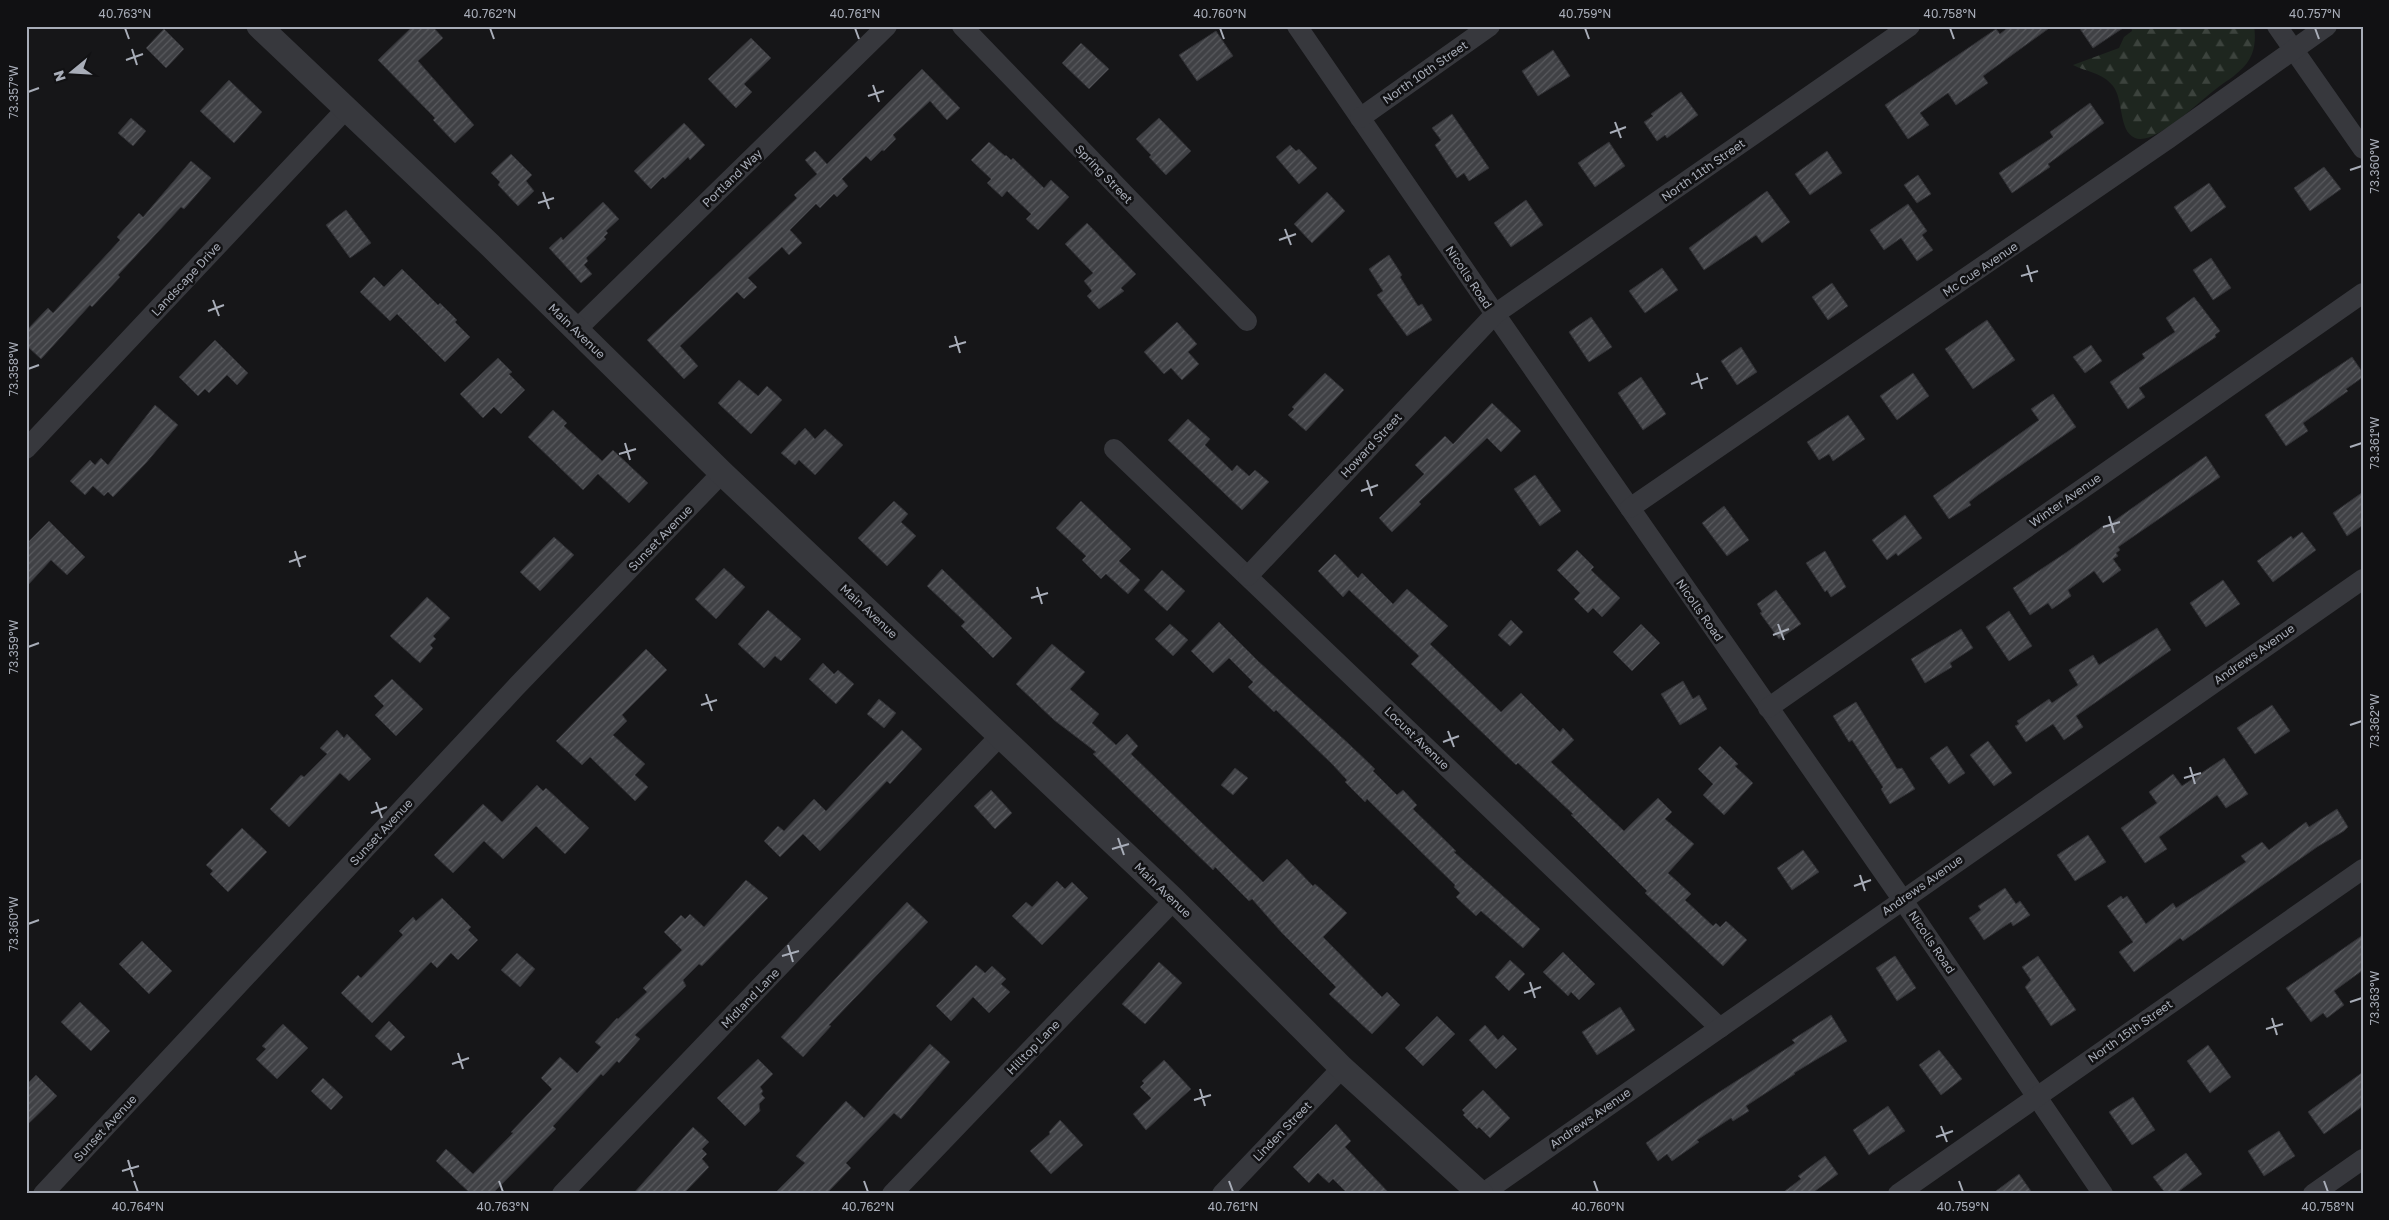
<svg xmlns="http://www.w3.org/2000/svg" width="2389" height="1220" font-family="'Golos Text',sans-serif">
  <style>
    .forest { fill: url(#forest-firs) }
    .building { fill: url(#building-hatch); stroke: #303034 }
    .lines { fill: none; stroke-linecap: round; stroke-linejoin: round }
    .minor { stroke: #37383d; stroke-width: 20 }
    .tertiary { stroke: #37383d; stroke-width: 25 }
    .ticks { fill: none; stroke: #a8adb8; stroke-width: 2 }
    .labels { text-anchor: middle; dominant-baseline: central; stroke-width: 5; stroke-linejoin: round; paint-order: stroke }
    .street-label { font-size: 12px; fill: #a8adb8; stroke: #111113 }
    .neatline { fill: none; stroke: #a8adb8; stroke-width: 2 }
    .ticks-label { font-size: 12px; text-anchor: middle; fill: #a8adb8 }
  </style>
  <defs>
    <pattern id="forest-firs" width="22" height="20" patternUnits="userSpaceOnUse" patternTransform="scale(1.25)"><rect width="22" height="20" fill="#1e261f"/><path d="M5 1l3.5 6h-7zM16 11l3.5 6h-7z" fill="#3c433d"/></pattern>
    <pattern id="building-hatch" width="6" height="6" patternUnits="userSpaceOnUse" patternTransform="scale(1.25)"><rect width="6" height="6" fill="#404145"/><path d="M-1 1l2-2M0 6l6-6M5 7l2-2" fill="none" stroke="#595a5e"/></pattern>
  </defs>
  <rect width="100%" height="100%" fill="#161618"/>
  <path class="forest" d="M2131 26H2254C2256 39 2255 52 2247 63 2237 76 2224 82 2212 92 2198 103 2154 146 2135 138 2118 130 2124 100 2113 86 2103 73 2087 72 2073 65L2119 48 2124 37 2132 31Z"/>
  <g class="building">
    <polygon points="413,26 432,26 443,38 418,61 474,125 455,143 433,120 435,118 378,60"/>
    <polygon points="2010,26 2052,26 1983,76 1988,83 1956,105 1948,93 1920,113 1929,125 1908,139 1885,105 1996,29 2000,34"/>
    <polygon points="2078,26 2126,26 2093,48"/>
    <polygon points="164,29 184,49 166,68 146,48"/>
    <polygon points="1216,31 1233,56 1197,81 1179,55"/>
    <polygon points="751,38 771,58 744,84 752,92 736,108 708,79"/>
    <polygon points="1081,43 1109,69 1089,89 1062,63"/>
    <polygon points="1553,50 1570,76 1538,96 1522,71"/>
    <polygon points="922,69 960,108 947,120 930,101 893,135 896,139 884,151 882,150 871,161 866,156 842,179 848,186 837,197 834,194 820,208 816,204 790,230 802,243 789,255 782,247 748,278 757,287 744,299 737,292 680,346 698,366 684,379 647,340 797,198 794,195 817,174 805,160 815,151 827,164"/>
    <polygon points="229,80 262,112 234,143 200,111"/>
    <polygon points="1681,92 1698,115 1667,138 1665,135 1657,141 1644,122 1653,116 1651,114"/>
    <polygon points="2090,103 2104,123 2048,164 2050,167 2012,193 1999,173 2053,137 2050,132"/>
    <polygon points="1452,114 1489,168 1469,181 1464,173 1457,178 1435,145 1441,140 1432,128"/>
    <polygon points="131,118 146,131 133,146 118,133"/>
    <polygon points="1159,118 1191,151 1166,175 1149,157 1151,155 1136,139"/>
    <polygon points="684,123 705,145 690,160 688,157 665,179 663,177 651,189 634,171"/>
    <polygon points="989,142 1005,156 1006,155 1011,160 1013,158 1044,188 1051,180 1069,197 1038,230 1026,219 1031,214 1007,191 1002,197 987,183 991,179 971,160"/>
    <polygon points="1609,142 1625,166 1595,187 1578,163"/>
    <polygon points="1290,145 1296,151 1299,149 1317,168 1299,184 1276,157"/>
    <polygon points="1827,151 1842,173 1810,195 1795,174"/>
    <polygon points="511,154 532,175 526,181 534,191 518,206 498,185 500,182 491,173"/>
    <polygon points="191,161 211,178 184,209 181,207 118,275 120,277 92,307 90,305 41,359 26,345 26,331 48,308 53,313 120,240 117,237 139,213 143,217"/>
    <polygon points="2324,167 2341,189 2310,211 2294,188"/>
    <polygon points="1918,175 1931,194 1917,203 1904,185"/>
    <polygon points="2209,183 2226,207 2191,232 2174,207"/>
    <polygon points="1767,191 1790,222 1762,243 1756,235 1704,270 1689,248"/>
    <polygon points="1327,192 1345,211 1312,243 1294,224"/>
    <polygon points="1526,200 1543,225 1511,247 1494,223"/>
    <polygon points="603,202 619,219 606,231 608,233 604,237 606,239 586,258 588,261 584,265 592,274 581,283 549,248 561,237 563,240"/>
    <polygon points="1908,204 1927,231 1922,235 1933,250 1917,261 1901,238 1884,250 1870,230"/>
    <polygon points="346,210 371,243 350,258 326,225"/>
    <polygon points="1087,223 1136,274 1121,288 1124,291 1099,309 1087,296 1092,291 1084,281 1093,273 1065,244"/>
    <polygon points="1389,255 1402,275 1400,277 1418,306 1422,304 1432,320 1407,336 1377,295 1383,291 1369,269"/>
    <polygon points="2211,258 2231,288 2213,300 2193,270"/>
    <polygon points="1662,268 1678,290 1645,313 1629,291"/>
    <polygon points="402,269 438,305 440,303 457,320 455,322 470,337 445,362 397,314 390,321 360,292 374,277 384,287"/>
    <polygon points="1832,283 1848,306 1828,320 1812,297"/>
    <polygon points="2194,297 2220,331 2215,335 2216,337 2139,388 2145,397 2128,409 2110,382 2145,358 2142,354 2175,332 2166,318"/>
    <polygon points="1591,317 1612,347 1589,362 1569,332"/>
    <polygon points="1987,320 2015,360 1973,389 1945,349"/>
    <polygon points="1177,322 1197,344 1188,352 1199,364 1182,380 1171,368 1164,374 1144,352"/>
    <polygon points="215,340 248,373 237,385 227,375 209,393 205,389 198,396 179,377"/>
    <polygon points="2091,345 2102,361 2085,373 2073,357"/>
    <polygon points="1741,347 1757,372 1737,385 1721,361"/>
    <polygon points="2352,357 2363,373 2363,377 2346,389 2348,391 2303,423 2308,431 2286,446 2265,415"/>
    <polygon points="498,358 512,372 509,374 525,390 501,414 494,407 483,418 460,394"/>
    <polygon points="1325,373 1344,390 1306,431 1288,415 1294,409 1292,407"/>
    <polygon points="1913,373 1929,396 1897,420 1880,396"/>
    <polygon points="1641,377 1666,414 1643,430 1618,393"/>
    <polygon points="739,380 758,396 767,386 782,400 751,434 718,403"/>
    <polygon points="2053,394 2076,427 1978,495 1969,502 1971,505 1949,519 1933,496 2039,420 2031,409"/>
    <polygon points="1492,403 1521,431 1501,452 1487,438 1419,502 1421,504 1392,532 1379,518 1424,474 1415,465 1445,436 1453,444"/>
    <polygon points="155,405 178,425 146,463 113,497 108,492 104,496 93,486 85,495 70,481 90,460 95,465 101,458 108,465"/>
    <polygon points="553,410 567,423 564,426 602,461 613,450 648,483 629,503 598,474 583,490 528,437"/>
    <polygon points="1848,415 1865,439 1833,461 1829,454 1819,460 1807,442"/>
    <polygon points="1188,419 1210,439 1205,445 1232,471 1237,465 1249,476 1255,470 1269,482 1242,510 1168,440"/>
    <polygon points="805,428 815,439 825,429 843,445 815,475 799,460 795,465 781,453"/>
    <polygon points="2206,456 2220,477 2118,547 2120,550 2116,553 2118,556 2113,559 2121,570 2103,583 2094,571 2068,590 2071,596 2052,609 2048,603 2030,615 2013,588 2067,552 2103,526 2104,528"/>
    <polygon points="1535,475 1561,511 1540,526 1514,489"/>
    <polygon points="2363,492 2363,525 2347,536 2333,513"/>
    <polygon points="894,501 908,514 901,522 916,536 887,566 858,538"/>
    <polygon points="1081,501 1131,549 1119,561 1140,580 1128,594 1106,574 1101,579 1082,560 1086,556 1056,528"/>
    <polygon points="1724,506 1749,540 1727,556 1702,523"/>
    <polygon points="1905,515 1922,538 1898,556 1896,553 1887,560 1872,540"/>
    <polygon points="49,521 85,557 67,575 51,560 26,587 26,544"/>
    <polygon points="2302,532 2316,550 2273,582 2257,561 2291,536 2293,539"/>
    <polygon points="554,537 574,555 540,591 520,572"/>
    <polygon points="1577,550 1594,567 1591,570 1620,598 1602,617 1593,608 1588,613 1574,599 1580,593 1557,570"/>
    <polygon points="1825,551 1846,587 1831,597 1827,590 1825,592 1806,563"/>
    <polygon points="1335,554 1358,578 1362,573 1393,604 1407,589 1448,626 1430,644 1501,712 1521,693 1560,732 1563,728 1574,740 1551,762 1624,831 1658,798 1672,812 1665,819 1694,844 1668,873 1691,894 1685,900 1713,926 1716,923 1720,927 1726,921 1747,940 1723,966 1645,893 1647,891 1571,815 1573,814 1518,763 1516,765 1411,664 1419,656 1349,590 1343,597 1318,571"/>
    <polygon points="724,568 745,587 716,619 695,599"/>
    <polygon points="942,569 1012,638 993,658 961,626 965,622 927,586"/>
    <polygon points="1162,570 1185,591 1167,611 1144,590"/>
    <polygon points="2223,580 2240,604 2206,627 2190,603"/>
    <polygon points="1776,590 1801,624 1779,639 1760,613 1762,612 1757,604"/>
    <polygon points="427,597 450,618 433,636 436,639 430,645 433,648 420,663 390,636"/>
    <polygon points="768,610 801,639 781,661 775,656 764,668 738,644"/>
    <polygon points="2009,611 2032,646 2009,661 1986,627"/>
    <polygon points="1511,620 1523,632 1510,646 1498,635"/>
    <polygon points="1219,622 1258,661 1350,745 1375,769 1373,771 1397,795 1403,790 1417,805 1413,809 1456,851 1454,852 1540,929 1523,948 1481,911 1476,916 1456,897 1460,893 1454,887 1455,885 1367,799 1365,802 1345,782 1347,780 1332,764 1276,710 1274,712 1248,687 1253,682 1229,658 1213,673 1191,651"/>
    <polygon points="1170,624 1188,640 1173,656 1155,639"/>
    <polygon points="1641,624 1660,643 1632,671 1613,652"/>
    <polygon points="2157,628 2171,650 2076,716 2083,727 2064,740 2053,724 2026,742 2015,726 2019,724 2017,721 2049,699 2052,703 2078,685 2069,670 2093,655 2099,665"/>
    <polygon points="1961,629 1973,648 1950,663 1952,667 1925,683 1911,659"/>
    <polygon points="1052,644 1085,672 1070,689 1099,714 1092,723 1116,745 1127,734 1138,746 1131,754 1263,882 1287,859 1313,886 1315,884 1322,890 1347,913 1323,937 1382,997 1387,992 1400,1005 1372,1034 1329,994 1336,987 1282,933 1252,899 1249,901 1215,867 1213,870 1093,754 1096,752 1054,720 1016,684"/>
    <polygon points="646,649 667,670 622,715 627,721 613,735 645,764 635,775 648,787 635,801 590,757 582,765 556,741"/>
    <polygon points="823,663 834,674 838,670 854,684 836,704 809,679"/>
    <polygon points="392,679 423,709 396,736 375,715 384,706 374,696"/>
    <polygon points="1683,681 1693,699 1699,695 1707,709 1680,725 1661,694"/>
    <polygon points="879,699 896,713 884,728 867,714"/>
    <polygon points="1856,702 1897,769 1902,768 1915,789 1890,804 1881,789 1883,787 1852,740 1849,742 1833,716"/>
    <polygon points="2272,705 2290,731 2255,754 2237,728"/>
    <polygon points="337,730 344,738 347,734 371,759 349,781 340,773 289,827 270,809 301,775 304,777 327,754 320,748"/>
    <polygon points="902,730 922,749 890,784 887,781 820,851 803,834 780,857 764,841 778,826 784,831 814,799 826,811"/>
    <polygon points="1988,741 2012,773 1994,786 1970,755"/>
    <polygon points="1720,746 1738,764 1735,766 1753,783 1724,815 1703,795 1713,784 1698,769"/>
    <polygon points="1947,746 1965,773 1949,784 1930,758"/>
    <polygon points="2224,758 2248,794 2226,808 2217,795 2159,837 2167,849 2145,863 2121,828 2157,803 2149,792 2173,774 2182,786"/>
    <polygon points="1235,768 1248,778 1233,795 1221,785"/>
    <polygon points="537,785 543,791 546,788 589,828 565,854 536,826 503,859 484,841 453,873 434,855 483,804 502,822"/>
    <polygon points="991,790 1012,813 995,829 974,806"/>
    <polygon points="2337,809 2348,827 2344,831 2317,847 2183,941 2180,938 2134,972 2119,952 2133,942 2107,906 2121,896 2123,899 2127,896 2146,924 2173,903 2176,908 2246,862 2241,856 2262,842 2269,850 2306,822 2309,827"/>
    <polygon points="242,828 267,852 228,892 210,874 213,871 206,865"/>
    <polygon points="2088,835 2106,862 2075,881 2057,855"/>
    <polygon points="1803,850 1819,872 1792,890 1777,868"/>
    <polygon points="746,880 768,898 702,966 699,964 683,980 686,986 635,1035 640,1039 619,1063 617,1061 603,1076 601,1074 553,1126 556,1129 492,1194 471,1194 436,1161 446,1149 473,1174 513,1133 511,1132 552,1089 541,1078 560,1057 577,1073 601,1047 595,1042 617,1018 618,1019 647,992 643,988 682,950 664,932 681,915 685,919 690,914 704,927"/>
    <polygon points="1057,881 1065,889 1072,882 1088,898 1042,945 1012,916 1026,902 1032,907"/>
    <polygon points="2005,888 2016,904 2020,901 2030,915 2013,926 2011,922 1984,940 1969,918 1981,910 1978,906"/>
    <polygon points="442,898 471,927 468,930 478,940 458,960 451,953 437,968 431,962 372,1023 341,993 358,975 361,978 403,935 399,931 413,917 416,921"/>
    <polygon points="907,902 928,922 829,1025 831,1026 803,1057 781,1037"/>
    <polygon points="2363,935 2363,970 2334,991 2344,1005 2327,1018 2323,1013 2311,1022 2286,988"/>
    <polygon points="142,941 172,971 149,994 119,964"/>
    <polygon points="1563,952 1595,984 1579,1000 1571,992 1568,996 1543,972"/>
    <polygon points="517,953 535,969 520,987 501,970"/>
    <polygon points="1895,956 1916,988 1897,1001 1876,968"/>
    <polygon points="2038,956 2076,1010 2051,1026 2025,987 2031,980 2022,967"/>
    <polygon points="1510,960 1525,974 1509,991 1495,977"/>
    <polygon points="1159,962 1182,983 1145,1024 1122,1004"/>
    <polygon points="976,965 985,973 992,966 1006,979 1001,984 1010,992 989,1013 973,997 951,1021 936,1006"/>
    <polygon points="80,1002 110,1031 91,1051 61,1022"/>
    <polygon points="1620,1007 1635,1030 1597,1055 1582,1032"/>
    <polygon points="1831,1015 1847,1041 1794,1073 1795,1074 1746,1106 1749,1111 1733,1121 1731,1118 1697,1140 1699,1142 1672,1161 1667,1154 1658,1161 1646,1143 1704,1102 1795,1043 1792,1040"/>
    <polygon points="1437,1016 1455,1034 1423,1066 1405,1048"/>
    <polygon points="389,1021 405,1037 391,1051 375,1036"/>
    <polygon points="283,1024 308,1048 277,1079 256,1059 266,1049 262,1046"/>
    <polygon points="1485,1025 1498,1040 1503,1035 1517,1049 1496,1069 1469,1040"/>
    <polygon points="930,1044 950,1062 901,1119 894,1113 846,1163 851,1168 826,1194 774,1194 805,1163 796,1156 846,1101 864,1118"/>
    <polygon points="2208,1045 2231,1077 2210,1093 2187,1061"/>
    <polygon points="1939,1050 1962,1079 1941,1095 1919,1065"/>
    <polygon points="758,1059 773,1074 760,1087 763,1091 761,1094 765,1098 759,1104 760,1111 745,1126 717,1098"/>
    <polygon points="1164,1060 1191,1089 1146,1130 1133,1114 1151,1098 1140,1087 1144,1083 1142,1081"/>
    <polygon points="2363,1072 2363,1106 2324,1134 2308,1112"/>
    <polygon points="36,1075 57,1096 26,1126 26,1085"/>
    <polygon points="323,1078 343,1097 331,1110 311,1091"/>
    <polygon points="1483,1090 1510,1118 1490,1138 1479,1127 1477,1129 1463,1115 1465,1113 1462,1110"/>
    <polygon points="2133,1097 2155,1130 2132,1145 2109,1112"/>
    <polygon points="1888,1106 1905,1131 1869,1155 1853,1130"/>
    <polygon points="1060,1120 1083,1145 1051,1174 1030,1151 1050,1134 1049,1132"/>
    <polygon points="1336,1124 1351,1141 1345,1147 1390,1194 1348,1194 1333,1179 1329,1183 1318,1173 1309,1183 1293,1167"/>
    <polygon points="693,1127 709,1142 702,1149 707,1154 702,1159 709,1167 683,1194 633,1194"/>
    <polygon points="2279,1131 2295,1156 2264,1176 2248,1151"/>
    <polygon points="2186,1153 2202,1174 2175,1194 2166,1194 2153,1177"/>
    <polygon points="1825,1156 1838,1174 1811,1194 1781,1194 1801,1179 1798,1176"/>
    <polygon points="2019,1174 2033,1194 1992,1194"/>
  </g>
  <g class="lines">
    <g class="minor">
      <polyline points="962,26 1247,321"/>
      <polyline points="1297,26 1495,314 1902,899 2103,1194"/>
      <polyline points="2277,26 2363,149"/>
      <polyline points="1360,118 1490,26"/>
      <polyline points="576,330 887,26"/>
      <polyline points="26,449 346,109"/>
      <polyline points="1114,449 1720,1028"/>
      <polyline points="1630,508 2168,139 2327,26"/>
      <polyline points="1248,576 1495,314 1910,26"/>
      <polyline points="1768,708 2363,293"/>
      <polyline points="43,1194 515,688 722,473"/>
      <polyline points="562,1194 1000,736"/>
      <polyline points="892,1194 1174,900"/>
      <polyline points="1222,1194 1342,1068"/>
      <polyline points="1482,1194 2363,579"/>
      <polyline points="1898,1194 2363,869"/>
      <polyline points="2313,1194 2363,1159"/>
    </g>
    <polyline class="tertiary" points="259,26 490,245 722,473 1174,900 1342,1068 1481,1194"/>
  </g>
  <path class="ticks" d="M125 28 129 39M490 28 494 39M855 28 859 39M1220 28 1224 39M1585 28 1589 39M1950 28 1954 39M2315 28 2319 39M132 49 137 65M126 60 143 54M873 85 879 102M28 92 39 88M868 96 884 91M1615 122 1621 138M1610 133 1626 127M2350 170 2362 166M543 192 549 209M538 203 554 198M1285 229 1291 245M1279 240 1296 234M2027 265 2032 282M2021 276 2038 271M213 300 219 316M208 311 224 305M955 336 960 353M949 347 966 342M28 369 39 365M1697 373 1702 389M1691 384 1708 378M625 443 630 460M2350 447 2362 443M619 454 636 449M1367 480 1372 496M1361 491 1378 485M2109 516 2114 533M2103 527 2120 522M295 551 300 567M289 562 306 556M1037 587 1042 604M1031 598 1048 593M1778 624 1784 640M1773 635 1789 629M28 647 39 643M706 694 712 711M701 705 717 700M2350 725 2362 721M1448 731 1454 747M1443 742 1459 736M2190 767 2195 784M2184 778 2201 773M376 802 382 818M371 813 387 807M1118 838 1124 855M1112 849 1129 844M1860 875 1865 891M1854 886 1871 880M28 924 39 920M788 945 793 962M782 956 799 951M1530 982 1535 998M1524 993 1541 987M2350 1002 2362 998M2272 1018 2277 1035M2266 1029 2283 1024M458 1053 463 1069M452 1064 469 1058M1200 1089 1205 1106M1194 1100 1211 1095M1941 1126 1947 1142M1936 1137 1953 1131M128 1160 133 1177M122 1171 139 1166M134 1181 138 1192M499 1181 503 1192M864 1181 868 1192M1229 1181 1233 1192M1594 1181 1598 1192M1959 1181 1963 1192M2324 1181 2328 1192"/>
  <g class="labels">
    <g class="street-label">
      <text transform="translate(1425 72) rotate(-35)">North 10th Street</text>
      <text transform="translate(1703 170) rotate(-35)">North 11th Street</text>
      <text transform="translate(1104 174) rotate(46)">Spring Street</text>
      <text transform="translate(732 178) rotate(-44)">Portland Way</text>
      <text transform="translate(1980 269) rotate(-34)">Mc Cue Avenue</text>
      <text transform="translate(1469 277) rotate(56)">Nicolls Road</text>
      <text transform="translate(186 279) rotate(-47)">Landscape Drive</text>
      <text transform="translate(577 331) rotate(44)">Main Avenue</text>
      <text transform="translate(1371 445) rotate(-47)">Howard Street</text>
      <text transform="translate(2065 500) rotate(-35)">Winter Avenue</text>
      <text transform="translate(660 538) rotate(-46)">Sunset Avenue</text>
      <text transform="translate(1700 610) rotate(55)">Nicolls Road</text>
      <text transform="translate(869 611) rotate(43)">Main Avenue</text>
      <text transform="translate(2254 654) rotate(-35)">Andrews Avenue</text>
      <text transform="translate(1417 738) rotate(44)">Locust Avenue</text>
      <text transform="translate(381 832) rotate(-47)">Sunset Avenue</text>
      <text transform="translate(1922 885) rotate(-35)">Andrews Avenue</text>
      <text transform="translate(1163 890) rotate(44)">Main Avenue</text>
      <text transform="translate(1932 942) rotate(56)">Nicolls Road</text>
      <text transform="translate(750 998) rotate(-46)">Midland Lane</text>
      <text transform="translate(2130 1031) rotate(-35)">North 15th Street</text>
      <text transform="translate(1033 1047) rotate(-46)">Hilltop Lane</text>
      <text transform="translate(1590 1118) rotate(-35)">Andrews Avenue</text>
      <text transform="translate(105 1128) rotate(-47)">Sunset Avenue</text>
      <text transform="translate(1282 1131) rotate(-46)">Linden Street</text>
    </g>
  </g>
  <rect width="2389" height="1220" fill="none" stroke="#111113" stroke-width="55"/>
  <g transform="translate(72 72) rotate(252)" stroke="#111113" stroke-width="4" paint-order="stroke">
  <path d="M0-4L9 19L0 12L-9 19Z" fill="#a8adb8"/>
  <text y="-8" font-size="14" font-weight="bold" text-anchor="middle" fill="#a8adb8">N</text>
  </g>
  <rect x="28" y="28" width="2334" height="1164" class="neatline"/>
  <g class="ticks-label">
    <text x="125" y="18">40.763°N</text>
    <text x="490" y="18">40.762°N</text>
    <text x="855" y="18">40.761°N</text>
    <text x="1220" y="18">40.760°N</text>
    <text x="1585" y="18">40.759°N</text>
    <text x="1950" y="18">40.758°N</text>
    <text x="2315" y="18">40.757°N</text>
    <text transform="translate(14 92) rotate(-90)" y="4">73.357°W</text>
    <text transform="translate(2375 166) rotate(-90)" y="4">73.360°W</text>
    <text transform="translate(14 369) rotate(-90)" y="4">73.358°W</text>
    <text transform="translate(2375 443) rotate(-90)" y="4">73.361°W</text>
    <text transform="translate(14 647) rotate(-90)" y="4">73.359°W</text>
    <text transform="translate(2375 721) rotate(-90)" y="4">73.362°W</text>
    <text transform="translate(14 924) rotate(-90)" y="4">73.360°W</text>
    <text transform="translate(2375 998) rotate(-90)" y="4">73.363°W</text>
    <text x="138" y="1211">40.764°N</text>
    <text x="503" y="1211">40.763°N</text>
    <text x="868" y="1211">40.762°N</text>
    <text x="1233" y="1211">40.761°N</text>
    <text x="1598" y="1211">40.760°N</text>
    <text x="1963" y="1211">40.759°N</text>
    <text x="2328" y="1211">40.758°N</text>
  </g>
</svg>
